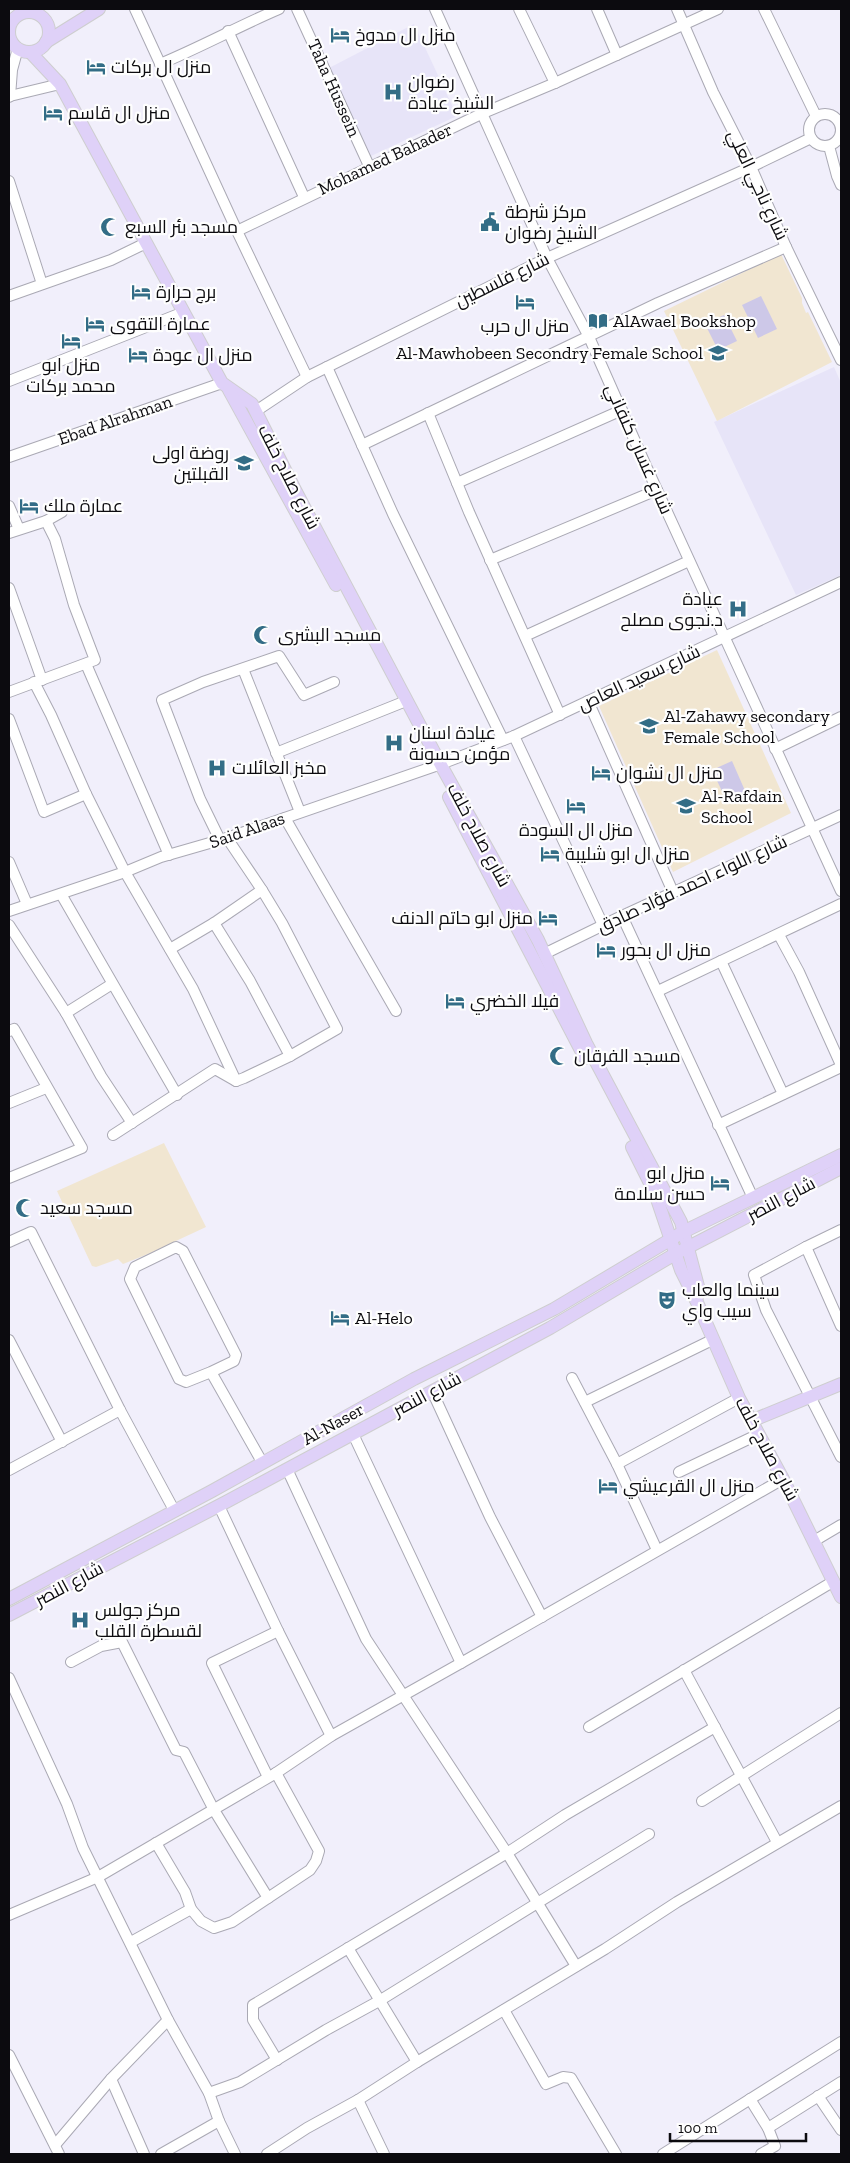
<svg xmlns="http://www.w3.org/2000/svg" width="850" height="2163" font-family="'Zilla Slab',Cairo,serif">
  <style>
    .built { fill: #e7e4f8 }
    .education { fill: #f1e6d1 }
    .green { fill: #cdc8e8 }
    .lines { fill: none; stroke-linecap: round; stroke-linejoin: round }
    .minor-casing { stroke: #aaa9b4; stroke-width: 12 }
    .major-casing { stroke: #cececf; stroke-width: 14 }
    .minor { stroke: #fff; stroke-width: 10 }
    .major { stroke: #dfd1f8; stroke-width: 12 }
    .labels { text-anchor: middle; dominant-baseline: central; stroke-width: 4.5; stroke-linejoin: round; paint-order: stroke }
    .poi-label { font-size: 18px; fill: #0c0b0f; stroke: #fefefe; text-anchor: start }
    .street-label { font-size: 18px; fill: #0c0b0f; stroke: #fefefe }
  </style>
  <rect width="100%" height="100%" fill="#f1effb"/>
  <g class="built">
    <polygon points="414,24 457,116 371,156 329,68"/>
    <polygon points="834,367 841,383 841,575 796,595 714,422"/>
  </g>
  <g class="education">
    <polygon points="781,254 802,298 802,303 806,313 808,312 832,362 717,421 664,311"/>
    <polygon points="717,650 791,813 673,872 599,706"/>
    <polygon points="164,1143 206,1227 148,1254 123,1264 118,1259 96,1267 92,1266 57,1191"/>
  </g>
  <g class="green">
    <polygon points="761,296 777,329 758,338 742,305"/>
    <polygon points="724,315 737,341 718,350 705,324"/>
    <polygon points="732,761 746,793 727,802 712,770"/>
  </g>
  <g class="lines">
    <g class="minor-casing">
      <g id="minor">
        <polyline points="135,9 237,231 307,377"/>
        <polyline points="297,9 370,168"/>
        <polyline points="435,9 547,258 589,337 646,466 841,891"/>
        <polyline points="519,9 555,83"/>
        <polyline points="597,9 617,55"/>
        <polyline points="677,9 713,92 751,167 786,247 841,360"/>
        <polyline points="764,9 816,116"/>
        <polyline points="228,31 304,197"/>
        <path d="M160 64C201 47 239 26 279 9"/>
        <polyline points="10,96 60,84"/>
        <polyline points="9,97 10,96 12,70 18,48"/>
        <circle cx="825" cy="130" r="16"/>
        <polyline points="829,146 837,176 841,185"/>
        <polyline points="9,181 42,284"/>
        <polyline points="237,231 481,114 555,83 718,9"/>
        <polyline points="9,296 111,260 146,243"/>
        <polyline points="327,367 393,514 503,740"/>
        <polyline points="9,381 184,312"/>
        <polyline points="256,411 307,377 547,258 751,167 811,138"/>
        <polyline points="428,413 469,512 560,715"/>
        <polyline points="362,445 658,303 786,247"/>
        <polyline points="9,457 222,383"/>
        <polyline points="457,483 622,410"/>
        <polyline points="9,506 19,529"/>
        <polyline points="9,533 46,521 62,512"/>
        <polyline points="490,560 657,490"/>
        <polyline points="9,588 42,680"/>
        <polyline points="525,636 689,561"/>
        <polyline points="86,664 169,855"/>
        <polyline points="243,669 300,812"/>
        <polyline points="34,682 51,715 86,794 125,872 193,989 236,1081"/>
        <polyline points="9,692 95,660 74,605 55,539 46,521"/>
        <polyline points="588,701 673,892"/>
        <polyline points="9,719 44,812 86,794"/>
        <polyline points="514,736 603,925"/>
        <polyline points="775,749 841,717"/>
        <polyline points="276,753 401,703"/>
        <polyline points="285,818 396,1011"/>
        <polyline points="227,838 262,890"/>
        <polyline points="220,840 200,799 162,700 203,682 279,656 304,695 334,682"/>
        <polyline points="9,862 27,904"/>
        <polyline points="61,894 177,1095"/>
        <polyline points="9,911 125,872 161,857 227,838 441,764 514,736 841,582"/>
        <polyline points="622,916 753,1198"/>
        <polyline points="214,923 250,981 290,1056"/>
        <polyline points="9,925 66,1013"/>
        <polyline points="779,935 799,972 841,1065"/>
        <polyline points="544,954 622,916 841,815"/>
        <polyline points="721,961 783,1094"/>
        <polyline points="112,984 66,1013 101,1076 132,1123"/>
        <polyline points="658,991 841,904"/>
        <polyline points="9,1031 14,1029 82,1148 9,1178"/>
        <polyline points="9,1103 46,1088"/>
        <polyline points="718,1125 841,1067"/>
        <polyline points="113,1135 215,1069 236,1081 244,1078 290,1056 337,1029 282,923 262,890 214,923 170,949"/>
        <polyline points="9,1242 31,1232 120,1410 174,1510"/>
        <polyline points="806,1247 841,1230"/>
        <polyline points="841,1326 806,1247 754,1275 766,1310 841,1457"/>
        <polyline points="9,1340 62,1442"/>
        <polyline points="211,1372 186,1382 179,1379 130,1279 135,1267 176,1247 183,1251 236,1355 234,1361 211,1372 262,1462"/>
        <polyline points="572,1378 617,1464 657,1550"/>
        <polyline points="432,1391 490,1517 542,1617"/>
        <polyline points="585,1402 712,1340"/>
        <polyline points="353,1434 461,1663 783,1479"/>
        <polyline points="617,1464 739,1398"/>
        <polyline points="287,1469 366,1639 507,1853 576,1966"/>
        <polyline points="9,1470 120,1410"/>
        <polyline points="679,1472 759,1434"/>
        <polyline points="219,1506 278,1631 331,1736"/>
        <polyline points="814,1541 841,1525"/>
        <polyline points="71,1662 101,1646 122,1642 176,1750 184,1752 214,1810 268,1898"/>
        <polyline points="684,1670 777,1842"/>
        <polyline points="9,1678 67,1804 83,1848 168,2020 209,2093 219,2121 235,2154"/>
        <polyline points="589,1727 834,1581"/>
        <polyline points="268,1777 212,1663 278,1631"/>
        <polyline points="702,1801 841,1713"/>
        <polyline points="156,1843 185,1892 191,1909 201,1921 214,1928 232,1922 310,1870 316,1861 319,1851 276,1773"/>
        <polyline points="9,1915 98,1877 276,1773 331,1736 461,1663"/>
        <polyline points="131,1942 191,1909"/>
        <polyline points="348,1948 417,2062"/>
        <polyline points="504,2010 546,2084 563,2077 571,2078 616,2154"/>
        <polyline points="9,2055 59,2154"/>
        <polyline points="277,2060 253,2020 253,2005 507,1853 565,1815 715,1727"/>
        <polyline points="111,2079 144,2154"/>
        <polyline points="209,2093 240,2082 326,2030 379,2001 649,1834"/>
        <polyline points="818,2096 841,2130"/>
        <polyline points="750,2099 768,2128 775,2146 761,2154"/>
        <polyline points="358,2100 384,2154"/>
        <polyline points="768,2128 841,2082"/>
        <polyline points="55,2145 111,2079 168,2020"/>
        <polyline points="161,2154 219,2121"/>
        <polyline points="267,2154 307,2128 358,2100 417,2062 605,1949 677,1902 841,1806"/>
        <polyline points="663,2154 841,2042"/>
      </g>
    </g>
    <g class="major-casing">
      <g id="major">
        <circle cx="29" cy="32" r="20"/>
        <polyline points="46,42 99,9"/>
        <polyline points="30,52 60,84 222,383 252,404 294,488 442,767 538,940 586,1043 681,1222 699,1290 696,1300"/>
        <polyline points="229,390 336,585"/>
        <polyline points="449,797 585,1058"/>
        <polyline points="632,1147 655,1193 681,1270 696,1300 739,1398 783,1479 841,1597"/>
        <polyline points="751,1421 841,1384"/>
        <polyline points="9,1599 212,1491 414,1379 554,1309 683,1232 841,1155"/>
        <polyline points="9,1615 226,1502 550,1328 675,1254 841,1168"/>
      </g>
    </g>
    <use href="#minor" class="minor"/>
    <use href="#major" class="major"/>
  </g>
  <defs>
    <g id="hotel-bare" transform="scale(1.5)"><path d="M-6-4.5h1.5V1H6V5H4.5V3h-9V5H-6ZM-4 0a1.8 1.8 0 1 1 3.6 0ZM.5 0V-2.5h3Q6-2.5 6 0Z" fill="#336d86" stroke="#fefefe" stroke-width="2.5" paint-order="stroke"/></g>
    <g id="hospital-bare" transform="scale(1.5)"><path d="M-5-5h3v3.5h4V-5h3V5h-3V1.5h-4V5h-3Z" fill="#336d86" stroke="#fefefe" stroke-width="2.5" paint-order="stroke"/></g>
    <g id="civic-bare" transform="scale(1.5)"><path d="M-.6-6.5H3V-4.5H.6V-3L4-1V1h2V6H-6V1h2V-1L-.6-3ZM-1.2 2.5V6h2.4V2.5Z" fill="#336d86" stroke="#fefefe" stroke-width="2.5" paint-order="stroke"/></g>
    <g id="mosque-bare" transform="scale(1.5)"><path d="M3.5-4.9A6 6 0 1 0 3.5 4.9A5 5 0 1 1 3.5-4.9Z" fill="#336d86" stroke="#fefefe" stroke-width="2.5" paint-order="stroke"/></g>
    <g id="library-bare" transform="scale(1.5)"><path d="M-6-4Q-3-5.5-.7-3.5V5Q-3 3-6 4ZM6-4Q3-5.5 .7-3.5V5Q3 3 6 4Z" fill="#336d86" stroke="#fefefe" stroke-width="2.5" paint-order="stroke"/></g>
    <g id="school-bare" transform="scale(1.5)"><path d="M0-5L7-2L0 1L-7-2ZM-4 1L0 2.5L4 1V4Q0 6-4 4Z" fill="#336d86" stroke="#fefefe" stroke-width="2.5" paint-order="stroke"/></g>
    <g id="theatre-bare" transform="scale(1.5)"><path d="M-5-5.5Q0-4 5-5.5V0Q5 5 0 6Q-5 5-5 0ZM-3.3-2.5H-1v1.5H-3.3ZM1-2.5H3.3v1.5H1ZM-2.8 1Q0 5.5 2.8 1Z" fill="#336d86" stroke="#fefefe" stroke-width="2.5" paint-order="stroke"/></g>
  </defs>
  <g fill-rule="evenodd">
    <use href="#hotel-bare" x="340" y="35"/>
    <use href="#hotel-bare" x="96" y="67"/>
    <use href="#hospital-bare" x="393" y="92"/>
    <use href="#hotel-bare" x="53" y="113"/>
    <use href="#civic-bare" x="490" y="222"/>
    <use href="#mosque-bare" x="110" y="227"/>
    <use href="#hotel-bare" x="141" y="292"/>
    <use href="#hotel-bare" x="525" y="302"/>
    <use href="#library-bare" x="598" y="321"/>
    <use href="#hotel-bare" x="95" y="324"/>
    <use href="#hotel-bare" x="71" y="341"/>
    <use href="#school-bare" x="718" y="353"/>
    <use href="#hotel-bare" x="138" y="355"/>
    <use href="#school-bare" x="244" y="463"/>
    <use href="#hotel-bare" x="29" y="506"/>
    <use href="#hospital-bare" x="738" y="609"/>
    <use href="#mosque-bare" x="263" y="635"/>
    <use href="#school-bare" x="649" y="726"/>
    <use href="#hospital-bare" x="394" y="743"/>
    <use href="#hospital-bare" x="217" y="768"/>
    <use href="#hotel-bare" x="601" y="773"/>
    <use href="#hotel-bare" x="576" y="806"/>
    <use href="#school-bare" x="686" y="806"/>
    <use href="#hotel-bare" x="550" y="854"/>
    <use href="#hotel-bare" x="548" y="918"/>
    <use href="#hotel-bare" x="606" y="950"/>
    <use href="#hotel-bare" x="455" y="1001"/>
    <use href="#mosque-bare" x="559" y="1056"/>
    <use href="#hotel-bare" x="720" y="1183"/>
    <use href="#mosque-bare" x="25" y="1208"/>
    <use href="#theatre-bare" x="667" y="1300"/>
    <use href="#hotel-bare" x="340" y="1318"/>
    <use href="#hotel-bare" x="608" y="1486"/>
    <use href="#hospital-bare" x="80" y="1620"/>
  </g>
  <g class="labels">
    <g class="poi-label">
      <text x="355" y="35">منزل ال مدوخ</text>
      <text x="111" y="67">منزل ال بركات</text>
      <text x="408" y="82">رضوان<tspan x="408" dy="21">الشيخ عيادة</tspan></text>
      <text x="68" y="113">منزل ال قاسم</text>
      <text x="505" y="212">مركز شرطة<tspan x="505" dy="21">الشيخ رضوان</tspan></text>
      <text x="125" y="227">مسجد بئر السبع</text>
      <text x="156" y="292">برج حرارة</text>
      <text x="613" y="321">AlAwael Bookshop</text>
      <text x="110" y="324">عمارة التقوى</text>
      <text x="525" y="326" text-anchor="middle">منزل ال حرب</text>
      <text x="703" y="353" text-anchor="end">Al-Mawhobeen Secondry Female School</text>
      <text x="153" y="355">منزل ال عودة</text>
      <text x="71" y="365" text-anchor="middle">منزل ابو<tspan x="71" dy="21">محمد بركات</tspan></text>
      <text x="229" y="453" text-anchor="end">روضة اولى<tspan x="229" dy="21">القبلتين</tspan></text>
      <text x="44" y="506">عمارة ملك</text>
      <text x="723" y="599" text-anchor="end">عيادة<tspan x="723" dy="21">د.نجوى مصلح</tspan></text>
      <text x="278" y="635">مسجد البشرى</text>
      <text x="664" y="716">Al-Zahawy secondary<tspan x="664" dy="21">Female School</tspan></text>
      <text x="409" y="733">عيادة اسنان<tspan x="409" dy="21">مؤمن حسونة</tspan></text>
      <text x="232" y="768">مخبز العائلات</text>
      <text x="616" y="773">منزل ال نشوان</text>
      <text x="701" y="796">Al-Rafdain<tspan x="701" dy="21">School</tspan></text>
      <text x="576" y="830" text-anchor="middle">منزل ال السودة</text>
      <text x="565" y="854">منزل ال ابو شليبة</text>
      <text x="533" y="918" text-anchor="end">منزل ابو حاتم الدنف</text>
      <text x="621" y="950">منزل ال بحور</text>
      <text x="470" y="1001">فيلا الخضري</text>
      <text x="574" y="1056">مسجد الفرقان</text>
      <text x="705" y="1173" text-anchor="end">منزل ابو<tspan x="705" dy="21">حسن سلامة</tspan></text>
      <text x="40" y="1208">مسجد سعيد</text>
      <text x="682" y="1290">سينما والعاب<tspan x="682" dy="21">سيب واي</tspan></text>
      <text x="355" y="1318">Al-Helo</text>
      <text x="623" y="1486">منزل ال القرعيشي</text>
      <text x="95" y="1610">مركز جولس<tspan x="95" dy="21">لقسطرة القلب</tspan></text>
    </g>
    <g class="street-label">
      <text transform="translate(334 88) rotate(66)">Taha Hussein</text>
      <text transform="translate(385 159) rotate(-25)">Mohamed Bahader</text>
      <text transform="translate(758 185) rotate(65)">شارع ناجي العلي</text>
      <text transform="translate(502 280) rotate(-26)">شارع فلسطين</text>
      <text transform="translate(115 420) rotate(-19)">Ebad Alrahman</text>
      <text transform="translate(639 449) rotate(66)">شارع غسان كنفاني</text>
      <text transform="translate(289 477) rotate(63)">شارع صلاح خلف</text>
      <text transform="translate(639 678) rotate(-25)">شارع سعيد العاص</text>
      <text transform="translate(247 830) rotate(-19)">Said Alaas</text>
      <text transform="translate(479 835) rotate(62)">شارع صلاح خلف</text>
      <text transform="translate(692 884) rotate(-25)">شارع اللواء احمد فؤاد صادق</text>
      <text transform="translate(781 1199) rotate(-28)">شارع النصر</text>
      <text transform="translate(427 1394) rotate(-28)">شارع النصر</text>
      <text transform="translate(333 1424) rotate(-29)">Al-Naser</text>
      <text transform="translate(767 1449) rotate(62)">شارع صلاح خلف</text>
      <text transform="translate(69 1584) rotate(-28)">شارع النصر</text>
    </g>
  </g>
  <rect width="850" height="2163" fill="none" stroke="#0c0b0f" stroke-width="20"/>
  <path d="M670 2133v8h136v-8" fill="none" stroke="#0c0b0f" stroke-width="2.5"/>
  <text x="678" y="2133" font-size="15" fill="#0c0b0f" stroke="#fefefe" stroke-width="4" paint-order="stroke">100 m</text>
</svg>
